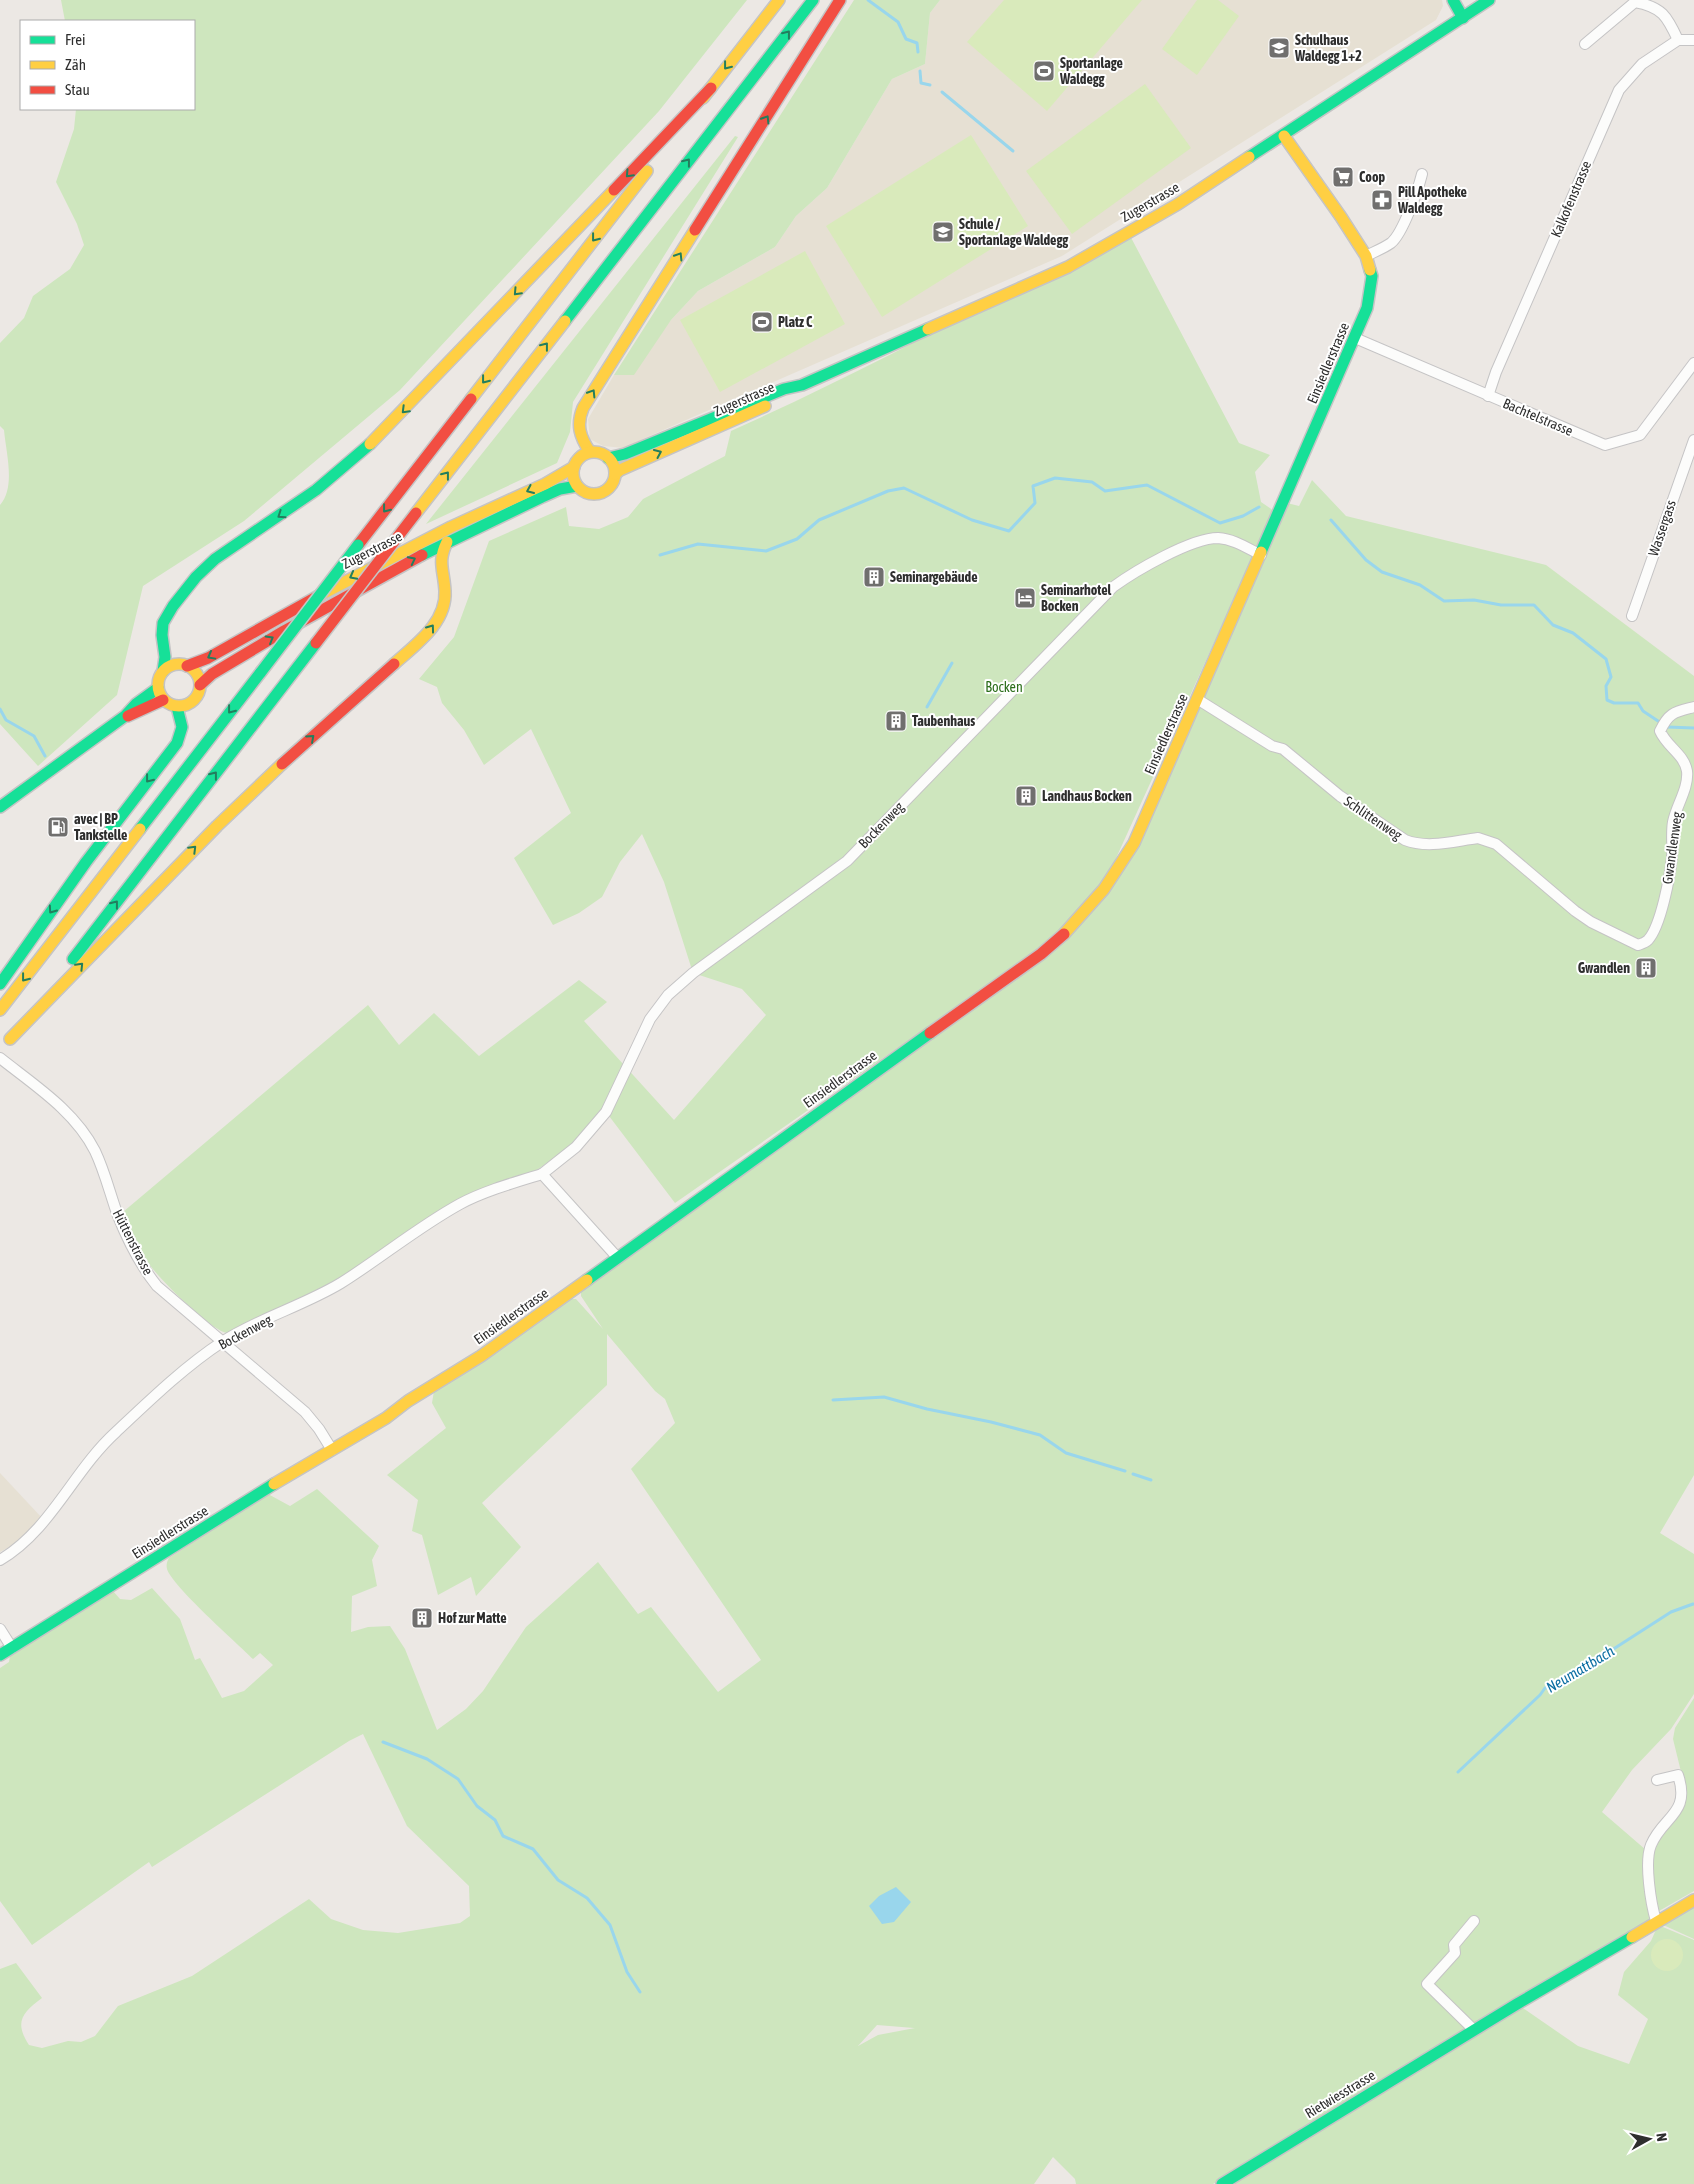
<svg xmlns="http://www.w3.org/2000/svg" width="1694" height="2184" font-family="'Asap Condensed',sans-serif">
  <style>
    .education { fill: #e6e0d3 }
    .green { fill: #cee6be; fill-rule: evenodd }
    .pitch { fill: #d9eabb }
    .water { fill: #99d6ec }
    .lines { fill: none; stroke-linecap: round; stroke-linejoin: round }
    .stream { stroke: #99d6ec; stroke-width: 3 }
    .street-casing { stroke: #c5c4c5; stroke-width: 12 }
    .fast-casing { stroke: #c5c4c5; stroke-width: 14 }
    .slow-casing { stroke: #c5c4c5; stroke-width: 14 }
    .jam-casing { stroke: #c5c4c5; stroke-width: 14 }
    .street { stroke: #fcfcfb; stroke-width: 10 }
    .fast { stroke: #16e098; stroke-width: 11 }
    .slow { stroke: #ffcf43; stroke-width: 11 }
    .jam { stroke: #f24e42; stroke-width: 11 }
    .fast-bridge-casing { stroke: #c6c5c4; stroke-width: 14; stroke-linecap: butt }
    .jam-bridge-casing { stroke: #c6c5c4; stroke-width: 14; stroke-linecap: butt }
    .fast-bridge { stroke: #16e098; stroke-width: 11 }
    .jam-bridge { stroke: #f24e42; stroke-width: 11 }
    .oneway { stroke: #237e5e }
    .labels { text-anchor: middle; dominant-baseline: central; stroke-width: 4; stroke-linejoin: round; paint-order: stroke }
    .poi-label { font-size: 14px; font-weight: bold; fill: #2e2e2e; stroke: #fff; text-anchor: start }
    .street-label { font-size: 14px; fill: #2e2e2e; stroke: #fff }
    .park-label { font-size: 14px; fill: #2c6e1b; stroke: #fff }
    .water-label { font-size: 15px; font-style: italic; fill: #0d6fa3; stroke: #fff }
  </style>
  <rect width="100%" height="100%" fill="#ece8e4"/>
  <g class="education">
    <polygon points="940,0 1442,0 1443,6 1436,20 1062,256 645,438 624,448 603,446 590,439 588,419 614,375 671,320 698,291 775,247 796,216 827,188 892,79 925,64 930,13"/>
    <polygon points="0,1473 42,1518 19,1542 0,1552"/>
  </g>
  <g class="green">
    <path d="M61 0H747L659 111 400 390 244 521 143 586 117 695 38 766 0 724V505C16 487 6 453 4 430L0 426V343L24 318 33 296 70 269 84 245 77 224 56 182 74 129 76 109H194V21H65Z"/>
    <polygon points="854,0 940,0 930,13 925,64 892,79 827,188 796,216 775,247 698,291 671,320 634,375 614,375"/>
    <polygon points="735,136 738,137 573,402 570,432 557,463 426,524"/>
    <path d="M1126 228 1239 443 1270 455 1255 472 1261 502 1274 511 1102 889 1062 930 1028 957 675 1203 606 1112 601 1111 574 1143 537 1170 492 1186 309 1297 227 1333C211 1331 156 1276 147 1261 138 1246 131 1228 123 1212L368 1005 399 1045 434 1013 479 1056 579 980 607 1002 584 1021 674 1120 766 1015 742 989 693 973 664 882 642 834 620 862 602 897 579 913 553 925 514 858 571 813 531 729 484 765 464 730 442 703 437 687 419 679 454 637 489 541 566 507 569 526 599 529 628 517 643 499 725 456 731 431C866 370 997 300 1126 228Z"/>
    <path d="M1312 480 1346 516 1546 565 1694 676V1475L1660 1533 1694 1554V1694L1671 1729 1632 1770 1602 1812 1646 1850 1649 1920 1213 2184H1076L1075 2179 1053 2157 1034 2184H0V1969L16 1963 42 1998C22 2013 14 2022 29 2045L42 2048 68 2041 81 2042 95 2036 118 2006 192 1976 309 1899 331 1919 363 1930 398 1933 460 1923 470 1916 469 1886 407 1826 363 1734 349 1741 152 1867 149 1862 32 1945 0 1901V1668L9 1662 10 1656 113 1591 120 1599 131 1600 152 1588 180 1619 195 1660 200 1658 222 1698 244 1691 273 1665 260 1653 253 1659C237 1643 172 1586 167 1569 166 1565 167 1561 169 1558L268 1494 290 1506 317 1489 379 1546 372 1560 377 1586 352 1596 351 1632 368 1627 390 1626 405 1649 437 1730 466 1709 483 1691 526 1627 598 1562 638 1614 651 1607 718 1692 761 1660 631 1469 675 1423 665 1399 655 1391 607 1334V1385L482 1503 521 1547 476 1596 471 1577 438 1595 422 1535 412 1531 418 1500 387 1475 446 1428 432 1403 434 1391 569 1299H576L603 1329 581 1296V1291L996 986 1107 894 1283 502 1299 506ZM877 2025 914 2028H915L878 2035 858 2046Z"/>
    <polygon points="1694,1698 1694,1891 1659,1911 1655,1908 1651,1852 1657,1841 1683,1805 1686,1792 1673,1739 1675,1728"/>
    <polygon points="1694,1904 1694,1939 1661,1924"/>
    <polygon points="1658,1925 1694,1940 1694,2184 1222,2184 1517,2004 1578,2046 1629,2064 1648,2019 1618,1995 1624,1972 1651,1941"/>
  </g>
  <g class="pitch">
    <polygon points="1004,0 1142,0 1047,111 967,42"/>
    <polygon points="1197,0 1218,0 1239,16 1197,75 1162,49"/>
    <polygon points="1145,84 1191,148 1072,234 1026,171"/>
    <polygon points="971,135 1028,226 882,317 826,226"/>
    <polygon points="805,251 845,324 720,392 680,320"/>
    <circle cx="1667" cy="1955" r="16"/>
  </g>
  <polygon class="water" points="896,1887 911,1902 894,1922 882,1924 869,1906 879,1896"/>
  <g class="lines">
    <g class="stream">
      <polyline points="868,0 898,22 906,39 917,43 918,52"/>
      <polyline points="920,71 921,83 930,85"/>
      <polyline points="942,92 1013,151"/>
      <polyline points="1331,520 1366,560 1382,572 1420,585 1444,601 1474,600 1501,605 1534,605 1553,625 1573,633 1606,659 1611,677 1606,686 1607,700 1614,703 1638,703 1643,711 1658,721"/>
      <polyline points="660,555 698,544 766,551 797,539 819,520 888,491 904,488 972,520 1009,531 1035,503 1033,486 1055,478 1092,482 1105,491 1147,485 1220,523 1243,516 1259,507"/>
      <polyline points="927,707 952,663"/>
      <polyline points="0,709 6,720 34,736 45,756"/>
      <polyline points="1667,727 1694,728"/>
      <polyline points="833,1400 884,1397 927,1409 991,1422 1040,1435 1066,1453 1125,1471"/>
      <polyline points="1133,1474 1151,1480"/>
      <polyline points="383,1742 427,1759 458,1779 477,1806 495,1820 503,1836 533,1849 558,1880 587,1898 610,1925 627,1972 640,1992"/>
      <polyline points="1458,1772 1540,1695 1545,1688 1559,1684 1671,1612 1693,1604"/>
    </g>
    <g class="street-casing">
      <g id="street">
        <path d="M1585 44 1635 2C1662 7 1667 16 1678 40"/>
        <path d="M1366 256C1374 252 1384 248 1391 243 1403 233 1418 190 1422 174"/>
        <polyline points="1355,338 1605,445 1640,435 1694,363"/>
        <polyline points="1488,396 1496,372 1619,90 1642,64 1678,40 1694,40"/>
        <polyline points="1632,616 1694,440"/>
        <path d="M1197 699 1272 746 1283 749 1340 796 1405 840C1428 849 1454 841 1478 838L1496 844 1575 911 1591 922 1638 945C1641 944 1645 943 1648 940 1661 926 1670 876 1672 857 1673 845 1671 833 1673 822 1676 806 1689 788 1687 771 1684 754 1667 747 1660 731 1669 712 1675 712 1694 707"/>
        <path d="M0 1058C34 1085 75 1111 95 1151 105 1172 110 1194 118 1216 128 1241 140 1265 157 1286L305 1412 319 1429 332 1450"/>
        <path d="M542 1174 576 1147 606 1112 650 1019 668 995 693 973 847 861 1113 587C1135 571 1191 538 1218 538 1234 539 1247 548 1261 555"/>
        <path d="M0 1560C51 1530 73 1471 116 1432 149 1401 184 1367 222 1342 259 1318 303 1306 341 1283 381 1258 418 1227 460 1204 484 1191 516 1182 542 1174L617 1257"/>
        <polyline points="0,1629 12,1648"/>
        <path d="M1656 1921C1651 1904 1644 1862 1651 1845 1663 1816 1691 1814 1678 1775L1657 1780"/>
        <polyline points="1474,2030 1427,1984 1455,1953 1454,1945 1474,1921"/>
      </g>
    </g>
    <g class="fast-casing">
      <g id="fast">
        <polyline points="1453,0 1463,18"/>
        <polyline points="1249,157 1489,0"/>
        <polyline points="565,321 813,0"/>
        <polyline points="608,458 625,454 784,389 802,385 928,329"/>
        <polyline points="1261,552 1367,308 1372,276 1370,270"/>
        <polyline points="422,555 542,497 560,489 577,486"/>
        <polyline points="163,671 165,657 162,635 163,623 173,606 196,577 215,559 316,490 370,444"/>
        <polyline points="0,807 125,716 136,704 158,688"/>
        <polyline points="140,829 261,672"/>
        <polyline points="73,959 316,643"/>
        <polyline points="0,984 86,862 177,743 182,727 177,707"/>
        <polyline points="587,1280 930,1033"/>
        <polyline points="0,1655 274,1484"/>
        <polyline points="1222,2184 1517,2004 1632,1937"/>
      </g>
    </g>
    <g class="slow-casing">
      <g id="slow">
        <polyline points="703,98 779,0"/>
        <polyline points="1284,136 1341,217 1366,256 1370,270"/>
        <polyline points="928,329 1068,267 1178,204 1249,157"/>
        <polyline points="471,399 647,171"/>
        <polyline points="370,444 614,190"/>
        <path d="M590 452C580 437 576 425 583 408L695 230"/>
        <circle cx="594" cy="473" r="21"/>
        <polyline points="615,474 620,470 765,406"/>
        <polyline points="416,513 565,321"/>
        <polyline points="320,595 451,527 545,484 574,467"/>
        <circle cx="179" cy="685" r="21"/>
        <path d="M394 664C415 645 447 623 445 591 444 570 437 562 447 542"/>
        <polyline points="1064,934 1104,889 1134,843 1261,552"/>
        <polyline points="0,1010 140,829"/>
        <polyline points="10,1039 217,826 282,764"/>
        <polyline points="274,1484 386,1418 408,1401 481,1356 587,1280"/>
        <polyline points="1632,1937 1694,1900"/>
      </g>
    </g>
    <g class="jam-casing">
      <g id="jam">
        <polyline points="614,190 711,88"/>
        <polyline points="695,230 840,0"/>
        <polyline points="358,545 471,399"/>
        <polyline points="187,666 208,658 320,595"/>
        <polyline points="200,685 212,674 284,631 422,555"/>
        <polyline points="128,716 163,700"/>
        <polyline points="282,764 394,664"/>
        <polyline points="930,1033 1041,954 1064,934"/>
      </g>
    </g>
    <use href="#street" class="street"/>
    <use href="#fast" class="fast"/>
    <use href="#slow" class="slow"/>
    <use href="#jam" class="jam"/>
    <g class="fast-bridge-casing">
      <polyline id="fast-bridge" points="261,672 358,545"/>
    </g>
    <g class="jam-bridge-casing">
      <polyline id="jam-bridge" points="316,643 416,513"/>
    </g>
    <use href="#fast-bridge" class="fast-bridge"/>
    <use href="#jam-bridge" class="jam-bridge"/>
  </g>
  <defs><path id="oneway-chevron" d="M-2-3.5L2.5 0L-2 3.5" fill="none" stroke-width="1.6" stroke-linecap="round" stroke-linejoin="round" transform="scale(1.25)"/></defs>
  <g class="oneway">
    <use href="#oneway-chevron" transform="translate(787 34) rotate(-52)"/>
    <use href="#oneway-chevron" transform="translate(727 66) rotate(128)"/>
    <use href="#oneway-chevron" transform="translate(766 119) rotate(-58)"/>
    <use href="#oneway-chevron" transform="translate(687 162) rotate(-52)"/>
    <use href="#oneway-chevron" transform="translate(629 174) rotate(133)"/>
    <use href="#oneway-chevron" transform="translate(595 238) rotate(128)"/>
    <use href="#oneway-chevron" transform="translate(679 256) rotate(-58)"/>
    <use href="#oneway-chevron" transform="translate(517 292) rotate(133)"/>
    <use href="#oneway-chevron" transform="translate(545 346) rotate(-52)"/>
    <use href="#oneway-chevron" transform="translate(485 380) rotate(128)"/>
    <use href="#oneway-chevron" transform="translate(592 393) rotate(-58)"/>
    <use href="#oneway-chevron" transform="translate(405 410) rotate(135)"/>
    <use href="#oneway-chevron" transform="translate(658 453) rotate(-24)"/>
    <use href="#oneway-chevron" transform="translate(446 475) rotate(-52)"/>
    <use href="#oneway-chevron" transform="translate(530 490) rotate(156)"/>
    <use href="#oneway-chevron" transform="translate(386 509) rotate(128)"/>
    <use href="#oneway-chevron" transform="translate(281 515) rotate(146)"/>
    <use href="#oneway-chevron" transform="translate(412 560) rotate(-27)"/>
    <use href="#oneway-chevron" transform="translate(353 576) rotate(152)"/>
    <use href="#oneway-chevron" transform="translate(431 628) rotate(-54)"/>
    <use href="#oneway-chevron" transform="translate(270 639) rotate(-30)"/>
    <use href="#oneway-chevron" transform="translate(211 656) rotate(151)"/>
    <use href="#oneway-chevron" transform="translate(231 710) rotate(128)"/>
    <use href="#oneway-chevron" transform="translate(311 738) rotate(-42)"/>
    <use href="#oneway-chevron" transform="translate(214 775) rotate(-52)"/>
    <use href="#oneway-chevron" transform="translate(149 779) rotate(128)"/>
    <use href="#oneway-chevron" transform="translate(193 849) rotate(-45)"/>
    <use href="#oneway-chevron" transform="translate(115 904) rotate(-52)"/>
    <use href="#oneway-chevron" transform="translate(52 910) rotate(125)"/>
    <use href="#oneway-chevron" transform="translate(80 966) rotate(-46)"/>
    <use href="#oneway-chevron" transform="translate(25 978) rotate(128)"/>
  </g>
  <defs>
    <g id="school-square" transform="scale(1.125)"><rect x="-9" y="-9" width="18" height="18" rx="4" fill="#706f6e" stroke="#fff"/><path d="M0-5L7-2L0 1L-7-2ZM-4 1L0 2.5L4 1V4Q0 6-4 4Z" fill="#fff"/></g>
    <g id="stadium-square" transform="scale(1.125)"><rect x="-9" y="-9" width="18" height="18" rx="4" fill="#706f6e" stroke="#fff"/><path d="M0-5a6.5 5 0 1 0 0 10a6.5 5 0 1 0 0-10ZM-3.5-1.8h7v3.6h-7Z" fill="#fff"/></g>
    <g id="supermarket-square" transform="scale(1.125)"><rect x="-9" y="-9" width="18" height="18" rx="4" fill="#706f6e" stroke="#fff"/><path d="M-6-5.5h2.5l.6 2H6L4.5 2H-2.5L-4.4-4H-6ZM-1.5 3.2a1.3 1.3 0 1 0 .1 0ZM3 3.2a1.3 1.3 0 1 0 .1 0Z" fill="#fff"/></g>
    <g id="pharmacy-square" transform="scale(1.125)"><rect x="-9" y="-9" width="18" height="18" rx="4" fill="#706f6e" stroke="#fff"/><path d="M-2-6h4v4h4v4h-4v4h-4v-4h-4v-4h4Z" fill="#fff"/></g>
    <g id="building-square" transform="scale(1.125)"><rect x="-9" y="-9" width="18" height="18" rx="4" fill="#706f6e" stroke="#fff"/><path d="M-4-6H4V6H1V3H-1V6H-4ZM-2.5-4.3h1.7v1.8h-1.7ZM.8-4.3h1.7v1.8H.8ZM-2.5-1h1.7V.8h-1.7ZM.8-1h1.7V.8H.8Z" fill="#fff"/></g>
    <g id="hotel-square" transform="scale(1.125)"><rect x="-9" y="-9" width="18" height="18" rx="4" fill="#706f6e" stroke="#fff"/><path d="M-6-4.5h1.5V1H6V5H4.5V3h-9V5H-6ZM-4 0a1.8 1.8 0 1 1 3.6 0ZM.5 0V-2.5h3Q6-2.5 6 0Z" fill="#fff"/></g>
    <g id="fuel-square" transform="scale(1.125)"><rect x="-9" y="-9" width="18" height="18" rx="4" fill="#706f6e" stroke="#fff"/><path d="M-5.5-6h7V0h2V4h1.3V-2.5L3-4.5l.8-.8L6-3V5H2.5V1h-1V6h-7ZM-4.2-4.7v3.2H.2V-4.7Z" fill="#fff"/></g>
  </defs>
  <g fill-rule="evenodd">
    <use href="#school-square" x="1279" y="48"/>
    <use href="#stadium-square" x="1044" y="71"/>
    <use href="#supermarket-square" x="1343" y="177"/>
    <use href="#pharmacy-square" x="1382" y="200"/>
    <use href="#school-square" x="943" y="232"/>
    <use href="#stadium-square" x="762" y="322"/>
    <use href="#building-square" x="874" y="577"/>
    <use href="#hotel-square" x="1025" y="598"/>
    <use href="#building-square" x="896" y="721"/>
    <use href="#building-square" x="1026" y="796"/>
    <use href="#fuel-square" x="58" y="827"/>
    <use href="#building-square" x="1646" y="968"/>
    <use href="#building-square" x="422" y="1618"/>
  </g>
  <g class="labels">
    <g class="poi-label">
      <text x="1295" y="40">Schulhaus<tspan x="1295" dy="16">Waldegg 1+2</tspan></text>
      <text x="1060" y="63">Sportanlage<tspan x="1060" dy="16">Waldegg</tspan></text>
      <text x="1359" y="177">Coop</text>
      <text x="1398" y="192">Pill Apotheke<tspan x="1398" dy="16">Waldegg</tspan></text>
      <text x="959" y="224">Schule /<tspan x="959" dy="16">Sportanlage Waldegg</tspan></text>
      <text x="778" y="322">Platz C</text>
      <text x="890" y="577">Seminargebäude</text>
      <text x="1041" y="590">Seminarhotel<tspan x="1041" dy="16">Bocken</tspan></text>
      <text x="912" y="721">Taubenhaus</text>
      <text x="1042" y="796">Landhaus Bocken</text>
      <text x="74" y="819">avec | BP<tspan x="74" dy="16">Tankstelle</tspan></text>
      <text x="1630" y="968" text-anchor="end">Gwandlen</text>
      <text x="438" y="1618">Hof zur Matte</text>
    </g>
    <g class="street-label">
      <text transform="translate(1571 199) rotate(-67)">Kalkofenstrasse</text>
      <text transform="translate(1150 202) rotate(-30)">Zugerstrasse</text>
      <text transform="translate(1328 363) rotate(-67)">Einsiedlerstrasse</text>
      <text transform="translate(744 399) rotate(-24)">Zugerstrasse</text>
      <text transform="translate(1538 417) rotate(23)">Bachtelstrasse</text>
      <text transform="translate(1662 528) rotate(-71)">Wassergass</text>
      <text transform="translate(372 550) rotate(-27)">Zugerstrasse</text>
      <text transform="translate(1166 734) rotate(-66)">Einsiedlerstrasse</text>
      <text transform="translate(1373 818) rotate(34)">Schlittenweg</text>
      <text transform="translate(881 825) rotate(-46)">Bockenweg</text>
      <text transform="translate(1672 848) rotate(-82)">Gwandlenweg</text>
      <text transform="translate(840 1079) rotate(-36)">Einsiedlerstrasse</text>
      <text transform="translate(133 1242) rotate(63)">Hüttenstrasse</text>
      <text transform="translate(511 1316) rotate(-35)">Einsiedlerstrasse</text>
      <text transform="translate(245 1332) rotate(-28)">Bockenweg</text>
      <text transform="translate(170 1532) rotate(-32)">Einsiedlerstrasse</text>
      <text transform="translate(1340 2094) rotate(-31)">Rietwiesstrasse</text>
    </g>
    <g class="park-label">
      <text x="1004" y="687">Bocken</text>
    </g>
    <g class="water-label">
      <text transform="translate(1580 1669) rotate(-31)">Neumattbach</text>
    </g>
  </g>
  <rect x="20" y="20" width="175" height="90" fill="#ffffff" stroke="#ababab"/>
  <rect x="30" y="36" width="25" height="8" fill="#16e098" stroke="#ababab"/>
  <text x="65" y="45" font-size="15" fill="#2e2e2e">Frei</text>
  <rect x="30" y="61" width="25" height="8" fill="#ffcf43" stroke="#ababab"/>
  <text x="65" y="70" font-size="15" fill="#2e2e2e">Zäh</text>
  <rect x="30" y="86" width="25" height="8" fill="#f24e42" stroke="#ababab"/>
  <text x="65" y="95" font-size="15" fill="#2e2e2e">Stau</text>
  <g transform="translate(1649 2139) rotate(82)" stroke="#ffffff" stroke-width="4" paint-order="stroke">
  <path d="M0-4L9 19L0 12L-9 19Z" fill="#2e2e2e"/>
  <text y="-8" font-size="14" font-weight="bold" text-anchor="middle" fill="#2e2e2e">N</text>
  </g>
</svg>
